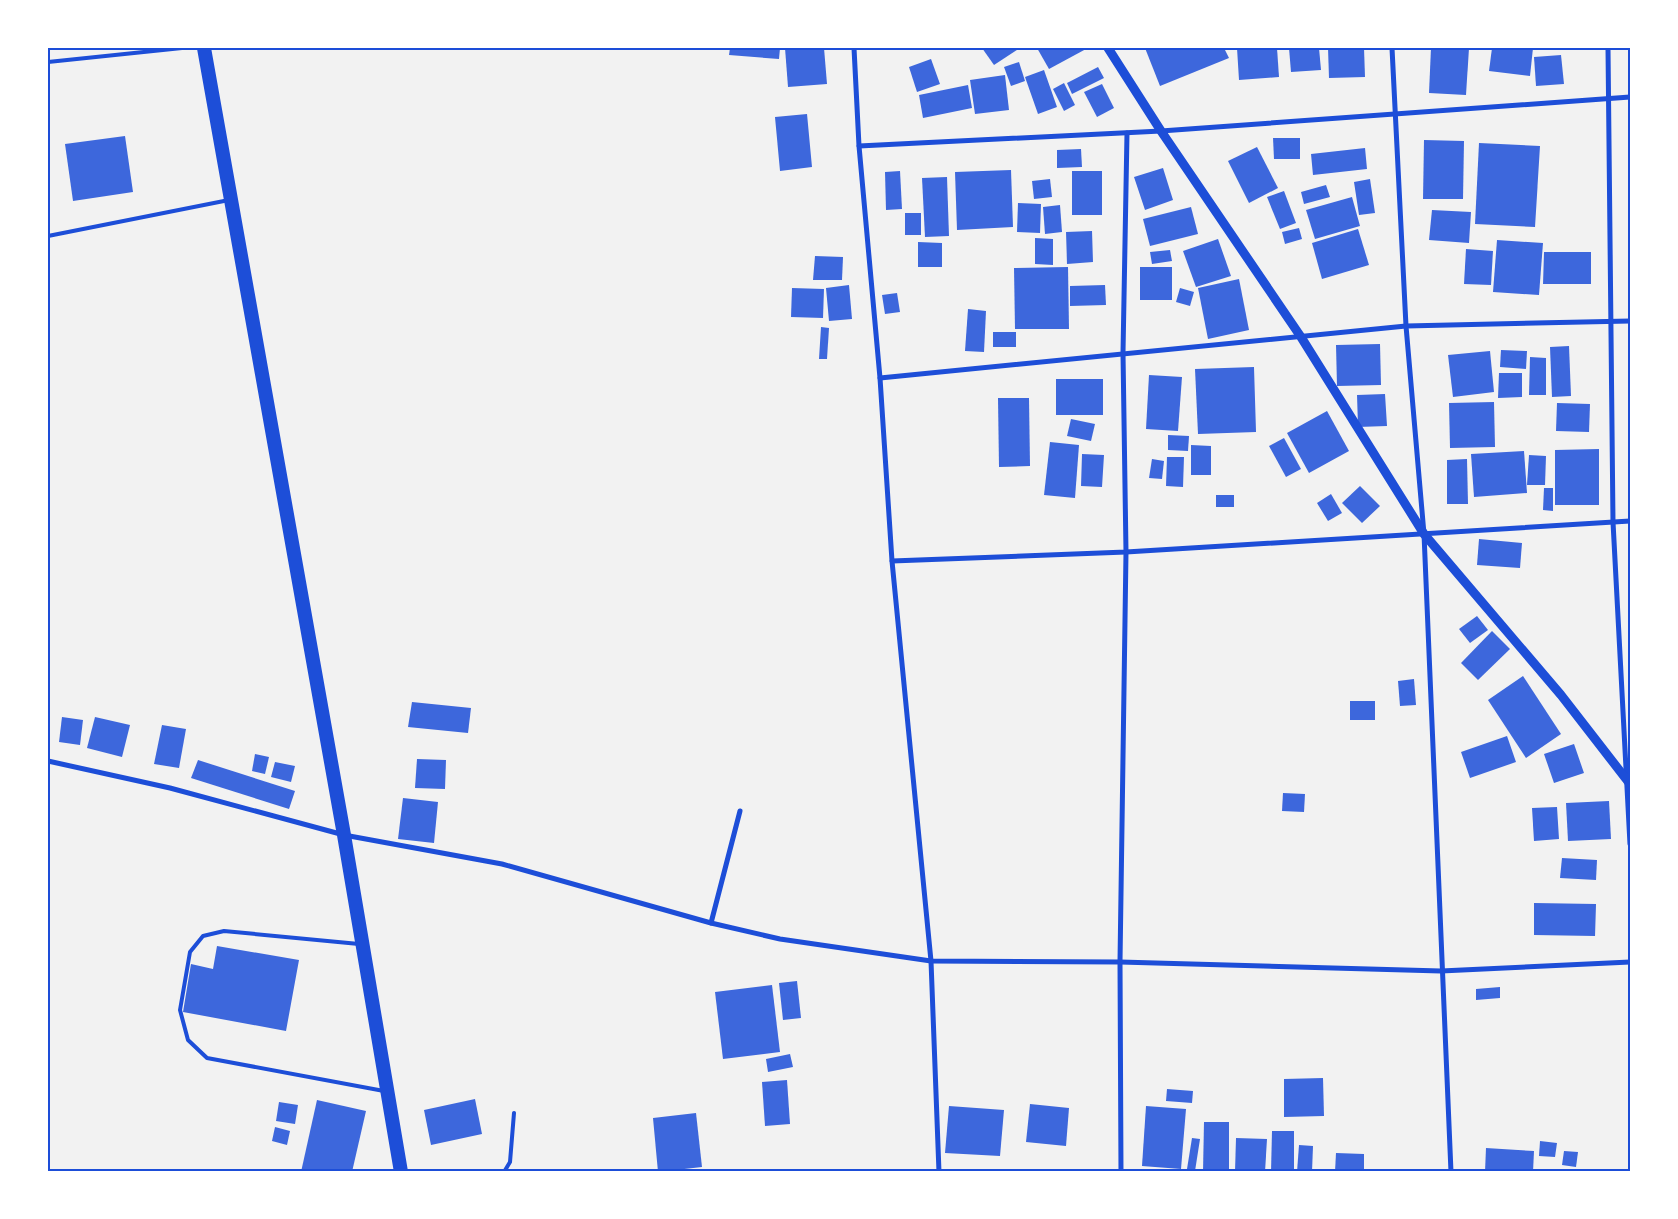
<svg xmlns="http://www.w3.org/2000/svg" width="1678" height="1219" font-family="Commissioner,sans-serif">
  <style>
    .building { fill: #3d67dc }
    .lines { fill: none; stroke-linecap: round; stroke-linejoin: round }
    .service { stroke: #1d4ed8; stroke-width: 4 }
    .minor { stroke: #1d4ed8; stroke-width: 5 }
    .tertiary { stroke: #1d4ed8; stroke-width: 9 }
    .trunk { stroke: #1d4ed8; stroke-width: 14 }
    .neatline { fill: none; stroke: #1d4ed8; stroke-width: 2 }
  </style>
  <rect width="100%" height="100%" fill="#f2f2f2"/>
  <g class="building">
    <polygon points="730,48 780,48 779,59 729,55"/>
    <polygon points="785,48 824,48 827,84 788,87"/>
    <polygon points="982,48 1020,48 994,65"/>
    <polygon points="1037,48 1086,48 1086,49 1049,69"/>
    <polygon points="1145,48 1224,48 1229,58 1160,86"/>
    <polygon points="1237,48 1277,48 1279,77 1239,80"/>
    <polygon points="1289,48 1319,48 1321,70 1291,72"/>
    <polygon points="1328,48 1364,48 1365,77 1329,78"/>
    <polygon points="1431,48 1469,48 1466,95 1429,93"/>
    <polygon points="1492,48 1533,48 1530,76 1489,71"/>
    <polygon points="1561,55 1564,84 1536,86 1534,57"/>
    <polygon points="931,59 940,84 917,92 909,67"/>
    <polygon points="1019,62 1025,81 1011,86 1004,67"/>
    <polygon points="1098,67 1104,78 1072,94 1067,83"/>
    <polygon points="1044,70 1057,107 1038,114 1025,77"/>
    <polygon points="1005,75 1009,110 975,114 970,80"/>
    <polygon points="1064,83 1075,105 1064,111 1053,89"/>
    <polygon points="1102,84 1114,108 1097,117 1084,92"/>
    <polygon points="968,85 972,108 923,118 919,95"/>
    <polygon points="807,114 812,167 780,171 775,117"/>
    <polygon points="125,136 133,192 73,201 65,144"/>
    <polygon points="1273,138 1300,138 1300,159 1274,159"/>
    <polygon points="1424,140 1464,141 1463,199 1423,199"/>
    <polygon points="1479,143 1540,146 1535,227 1475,224"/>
    <polygon points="1257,147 1278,188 1249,203 1228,161"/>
    <polygon points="1365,148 1367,169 1313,175 1311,154"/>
    <polygon points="1081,149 1082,167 1057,168 1057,150"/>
    <polygon points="1163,168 1173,200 1145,210 1134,177"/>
    <polygon points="1011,170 1013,227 957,230 955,172"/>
    <polygon points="900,171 902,209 886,210 885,172"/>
    <rect x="1072" y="171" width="30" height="44"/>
    <polygon points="947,177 949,236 925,237 922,178"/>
    <polygon points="1050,179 1052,197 1034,199 1032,181"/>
    <polygon points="1370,179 1375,213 1359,215 1354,182"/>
    <polygon points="1326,185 1330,197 1304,204 1301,192"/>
    <polygon points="1284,191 1296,223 1280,229 1267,197"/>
    <polygon points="1352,197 1360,226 1315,239 1306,210"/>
    <polygon points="1018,203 1041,204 1040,233 1017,232"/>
    <polygon points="1060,205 1062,232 1045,234 1043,207"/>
    <polygon points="1191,207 1198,234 1150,246 1143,219"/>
    <polygon points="1432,210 1471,212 1469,243 1429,240"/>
    <rect x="905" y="213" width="16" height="22"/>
    <polygon points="1299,228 1302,239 1285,244 1282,232"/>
    <polygon points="1358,229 1369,265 1322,279 1312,243"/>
    <polygon points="1092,231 1093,262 1067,264 1066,232"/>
    <polygon points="1035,238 1053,239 1053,265 1035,264"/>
    <polygon points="1218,239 1231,276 1196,287 1183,251"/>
    <polygon points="1497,240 1543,243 1539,295 1493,292"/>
    <polygon points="918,242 942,243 942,267 918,267"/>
    <polygon points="1466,249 1493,251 1491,285 1464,284"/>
    <polygon points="1170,250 1172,261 1152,264 1150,252"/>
    <polygon points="1544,252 1591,252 1591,284 1543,284"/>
    <polygon points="815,256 843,257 842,280 813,280"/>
    <polygon points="1068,267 1069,329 1015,329 1014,268"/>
    <rect x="1140" y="267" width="32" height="33"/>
    <polygon points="1239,279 1249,330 1208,339 1198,288"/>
    <polygon points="849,285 852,319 829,321 826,288"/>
    <polygon points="1105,285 1106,305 1070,306 1070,286"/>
    <polygon points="792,288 824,289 823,318 791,317"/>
    <polygon points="1180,288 1194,292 1190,306 1176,302"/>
    <polygon points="897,293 900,312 885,314 882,295"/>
    <polygon points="968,309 986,311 984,352 965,351"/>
    <polygon points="821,327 829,328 827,359 819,359"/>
    <rect x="993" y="332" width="23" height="15"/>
    <polygon points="1380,344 1381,385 1337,386 1336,345"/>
    <polygon points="1569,346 1571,396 1552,397 1550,347"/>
    <polygon points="1501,350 1527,351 1526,369 1500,367"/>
    <polygon points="1490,351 1494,392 1453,397 1448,355"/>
    <polygon points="1530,357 1546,358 1546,395 1529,395"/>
    <polygon points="1254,367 1256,432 1198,434 1195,369"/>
    <polygon points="1499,373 1522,373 1522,397 1498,398"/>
    <polygon points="1149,375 1182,377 1178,431 1146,429"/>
    <rect x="1056" y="379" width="47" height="36"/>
    <polygon points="1385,394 1387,426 1358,427 1357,395"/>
    <polygon points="998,398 1029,398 1030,466 999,467"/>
    <polygon points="1494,402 1495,447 1450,448 1449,403"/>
    <polygon points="1557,403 1590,404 1589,432 1556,431"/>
    <polygon points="1327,411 1349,451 1309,473 1287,433"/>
    <polygon points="1071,419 1095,424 1091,441 1067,436"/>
    <polygon points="1168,435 1189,436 1188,451 1168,450"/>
    <polygon points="1284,438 1301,469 1286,477 1269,446"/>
    <polygon points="1050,442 1079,445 1075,498 1044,495"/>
    <polygon points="1191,445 1211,446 1211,475 1191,475"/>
    <polygon points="1599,449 1599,505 1555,505 1555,450"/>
    <polygon points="1524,451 1527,493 1474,497 1471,454"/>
    <polygon points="1082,454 1104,455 1102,487 1081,486"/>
    <polygon points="1529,455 1546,456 1545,485 1527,485"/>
    <polygon points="1167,457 1184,457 1183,487 1166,486"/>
    <polygon points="1152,459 1164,461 1162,479 1149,478"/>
    <polygon points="1467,459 1468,504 1447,504 1447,460"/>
    <polygon points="1360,486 1380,506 1362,523 1342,503"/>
    <polygon points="1544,488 1553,488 1553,511 1543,510"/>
    <polygon points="1331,494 1342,513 1328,521 1317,503"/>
    <rect x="1216" y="495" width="18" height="12"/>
    <polygon points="1479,539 1522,543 1520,568 1477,565"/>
    <polygon points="1477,616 1488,630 1470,643 1459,629"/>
    <polygon points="1492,631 1510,649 1478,680 1461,663"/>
    <polygon points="1523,676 1561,734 1526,758 1488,700"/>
    <polygon points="1414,679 1416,705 1400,706 1398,681"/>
    <rect x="1350" y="701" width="25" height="19"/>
    <polygon points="412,702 471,708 468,733 408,727"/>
    <polygon points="62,717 83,720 80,745 59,742"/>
    <polygon points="95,717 130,725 122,757 87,748"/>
    <polygon points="162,725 186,729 179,768 154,764"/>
    <polygon points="1507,736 1516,762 1470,778 1461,752"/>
    <polygon points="1574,744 1584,773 1554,783 1544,754"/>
    <polygon points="255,754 269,757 265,774 252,771"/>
    <polygon points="417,759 446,760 445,789 415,788"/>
    <polygon points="198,760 295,791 289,809 191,778"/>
    <polygon points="275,762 295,766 291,782 271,777"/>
    <polygon points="1283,793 1305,794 1304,812 1282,811"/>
    <polygon points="403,798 438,802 434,843 398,839"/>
    <polygon points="1609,801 1611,839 1568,841 1566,803"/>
    <polygon points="1557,807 1559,839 1534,841 1532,808"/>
    <polygon points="1562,858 1597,860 1596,880 1560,878"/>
    <polygon points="1534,903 1596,904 1595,936 1534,935"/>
    <polygon points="217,946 299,960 286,1031 183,1012 191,964 213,969"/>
    <polygon points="797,981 801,1018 783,1020 779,983"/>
    <polygon points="772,985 780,1052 723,1059 715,992"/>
    <polygon points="1500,987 1500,998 1476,1000 1476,989"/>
    <polygon points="790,1054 793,1067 768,1072 766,1059"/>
    <polygon points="1323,1078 1324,1116 1284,1117 1284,1079"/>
    <polygon points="787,1080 790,1124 765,1126 762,1082"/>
    <polygon points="1167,1089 1193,1091 1192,1103 1166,1101"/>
    <polygon points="475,1099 482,1134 431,1145 424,1110"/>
    <polygon points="317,1100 366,1111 352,1172 301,1172"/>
    <polygon points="279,1102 298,1105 295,1124 276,1121"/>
    <polygon points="1030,1104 1069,1108 1066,1146 1026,1142"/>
    <polygon points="949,1106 1004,1110 1000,1156 945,1153"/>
    <polygon points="1146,1106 1186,1109 1181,1169 1142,1166"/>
    <polygon points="696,1113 702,1167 658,1172 653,1118"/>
    <polygon points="1204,1122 1229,1122 1229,1172 1203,1172"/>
    <polygon points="275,1127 290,1131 287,1145 272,1141"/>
    <polygon points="1272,1131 1294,1131 1294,1172 1271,1172"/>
    <polygon points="1192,1138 1200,1139 1195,1171 1187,1169"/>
    <polygon points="1236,1138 1267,1139 1265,1172 1235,1172"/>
    <polygon points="1540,1141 1557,1143 1555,1157 1539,1156"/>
    <polygon points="1299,1145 1313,1146 1312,1172 1297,1172"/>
    <polygon points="1486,1148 1534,1151 1533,1172 1485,1172"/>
    <polygon points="1564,1151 1578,1152 1576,1167 1562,1165"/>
    <polygon points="1336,1153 1364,1154 1364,1172 1335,1172"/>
  </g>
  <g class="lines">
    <g class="service">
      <polyline points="48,62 182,48"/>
      <polyline points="48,236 229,200"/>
      <polyline points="359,944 224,931 203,936 190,952 180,1010 188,1040 207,1058 384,1091"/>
      <polyline points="504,1172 510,1162 514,1113"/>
    </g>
    <g class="minor">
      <polyline points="854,48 859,146 880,378 892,561 931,961 939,1172"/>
      <polyline points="1392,48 1406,326 1424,534 1451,1172"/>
      <polyline points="1608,48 1613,522 1630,844"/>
      <polyline points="859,146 1161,131 1630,97"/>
      <polyline points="880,378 1406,326 1630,321"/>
      <polyline points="892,561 1126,552 1630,521"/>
      <polyline points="48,761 170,788 344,835 502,864 711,923 780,939 931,961 1120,962 1441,971 1630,962"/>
      <polyline points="711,923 740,811"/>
      <polyline points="1121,1172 1120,962 1126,552 1123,353 1127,133"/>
    </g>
    <polyline class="tertiary" points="1108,48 1161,131 1301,337 1424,534 1561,695 1630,784"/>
    <polyline class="trunk" points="204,48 344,835 401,1172"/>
  </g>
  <rect width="1678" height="1219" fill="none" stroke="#ffffff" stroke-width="98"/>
  <rect x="49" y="49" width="1580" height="1121" class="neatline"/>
</svg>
